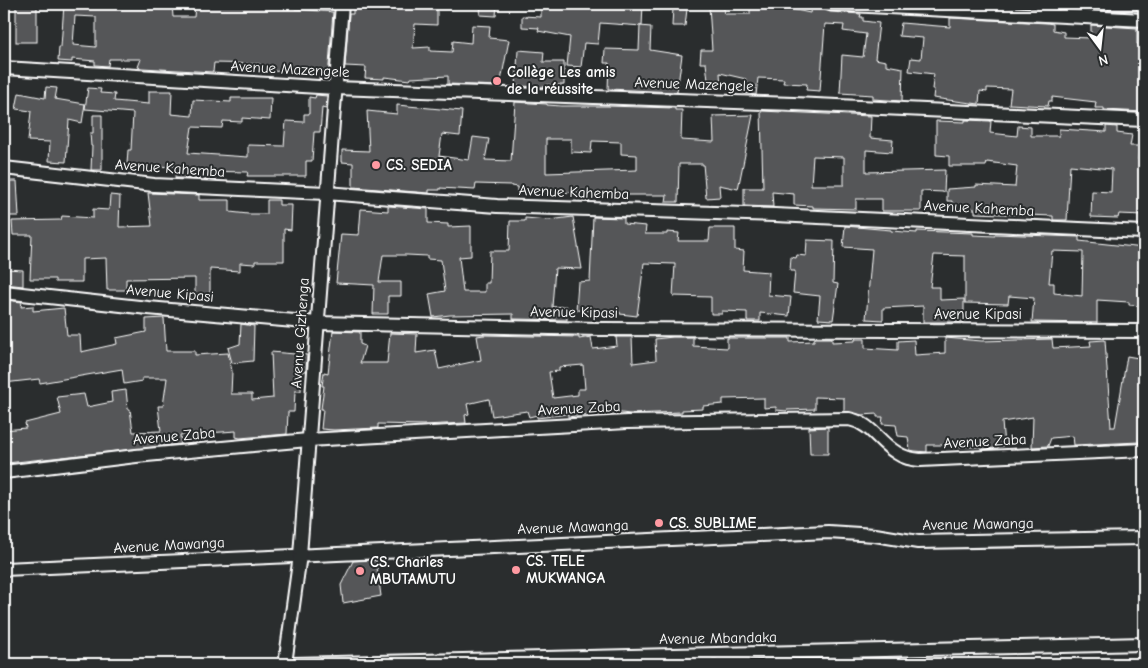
<svg xmlns="http://www.w3.org/2000/svg" width="1148" height="668" font-family="'Comic Neue',sans-serif">
  <style>
    .building { fill: #555758; stroke: #fff; fill-rule: evenodd }
    .lines { fill: none; stroke-linecap: round; stroke-linejoin: round }
    .street-casing { stroke: #fff; stroke-width: 16 }
    .street { stroke: #2a2d2e; stroke-width: 12 }
    .poi-dot { fill: #ff9aa2; stroke: #2a2d2e; stroke-width: 2 }
    .labels { text-anchor: middle; dominant-baseline: central; stroke-width: 4; stroke-linejoin: round; paint-order: stroke }
    .street-label { font-size: 15px; fill: #fff; stroke: #2a2d2e }
    .poi-label { font-size: 15px; font-weight: bold; fill: #fff; stroke: #2a2d2e; text-anchor: start }
  </style>
  <rect width="100%" height="100%" fill="#2a2d2e"/>
  <filter id="ink" filterUnits="userSpaceOnUse"><feTurbulence type="fractalNoise" baseFrequency=".02" numOctaves="2"/><feDisplacementMap in="SourceGraphic" scale="10" xChannelSelector="R" yChannelSelector="G"/><feConvolveMatrix kernelMatrix="1 2 1 2 8 2 1 2 1" color-interpolation-filters="sRGB"/></filter>
  <g filter="url(#ink)">
    <g class="building">
      <rect x="16" y="4" width="21" height="38"/>
      <path d="M64 4 109 6V4H130V8H154L153 4H172L173 17H194L195 6 204 7V4H295V9L333 12 328 79H319L320 72 258 71 260 64 214 63 213 72 142 68 138 67 141 59H109L108 66 95 65V61L72 59V62L58 61 59 47H61ZM75 16 96 17V47L73 45Z"/>
      <polygon points="353,4 437,4 437,25 415,24 413,48 430,47 430,51 452,52 453,41 471,43 472,25 490,26 489,38 509,40 500,86 448,84 448,76 411,78 410,80 384,77 384,79 365,78 366,67 345,66 349,14 353,14"/>
      <polygon points="481,4 497,4 496,16 480,15"/>
      <polygon points="541,4 643,4 642,26 600,23 598,44 584,43 581,67 567,66 570,37 538,31 539,28 522,27 522,16 541,17"/>
      <polygon points="986,4 1048,4 1047,7"/>
      <polygon points="1109,4 1136,4 1137,11 1108,10"/>
      <polygon points="723,5 725,14 750,14 750,6 777,6 810,13 811,8 824,9 830,12 861,14 860,17 863,17 863,21 879,23 875,59 886,61 886,65 903,68 902,101 873,99 873,95 840,93 842,55 863,57 866,34 843,31 844,25 825,24 820,91 806,90 807,84 783,83 784,79 758,78 756,95 744,93 746,79 720,73 721,88 709,89 706,63 700,63 701,50 712,50 709,6"/>
      <polygon points="673,8 687,9 685,26 672,26"/>
      <polygon points="950,18 1047,23 1053,24 1053,30 1064,32 1064,37 1091,38 1091,25 1137,28 1137,44 1144,45 1142,74 1144,75 1144,112 1104,110 1104,108 1095,108 1096,102 1052,97 1052,101 1049,101 1048,106 1009,104 1011,89 987,88 987,92 980,91 979,104 933,98 934,89 932,89 934,74 909,71 911,58 921,59 923,38 899,36 901,23 950,27"/>
      <polygon points="640,26 651,27 650,50 682,55 677,92 608,89 609,63 604,63 605,49 639,50"/>
      <polygon points="518,50 544,52 543,62 564,62 564,85 547,85 547,87 516,86"/>
      <polygon points="46,87 57,88 55,99 85,104 82,123 69,120 66,162 49,161 50,142 28,141 31,111 16,109 19,93 45,98"/>
      <polygon points="88,88 101,89 100,93 115,94 114,101 149,104 149,91 172,91 171,114 192,116 193,100 231,102 231,98 271,98 270,120 242,118 242,122 223,121 222,128 192,127 188,153 248,157 248,145 284,146 286,121 304,122 304,114 309,114 309,97 315,98 316,95 327,96 326,109 322,108 320,132 314,132 312,161 306,161 306,176 247,176 248,172 199,171 199,179 175,178 176,166 154,167 127,164 128,150 131,150 133,113 85,109"/>
      <path d="M515 102 547 104V105L561 106H607L675 108V110H682L681 140 714 142 713 116 753 115 738 189 719 185 720 197 706 198 703 164H679L678 202H666L667 195H582V192L549 193 517 192V187L511 186V185L476 184 475 190 440 188V190H429V193L353 187V163L342 162V150L369 151 367 111 397 114V105L462 111 460 136 442 134 439 156 469 160 473 137 489 139 485 160 511 161ZM546 139H571V152L591 153 592 141 621 142V154L637 155V170L546 173Z"/>
      <path d="M761 111 871 116 870 138 893 140 892 152 866 150V172L945 170 944 192 921 191V211H882V199H856V209L813 208V206L794 205V194L772 192 773 207 744 206V188H763ZM813 156 844 157V185H811Z"/>
      <polygon points="93,115 102,115 102,170 91,170 92,146 91,146 90,133 93,133"/>
      <polygon points="965,120 991,121 990,133 1017,136 1018,126 1031,127 1031,136 1059,136 1059,129 1106,132 1106,126 1117,127 1117,133 1132,135 1130,146 1139,146 1138,160 1144,160 1144,215 1119,214 1118,218 1091,217 1092,191 1111,192 1112,169 1070,165 1067,220 1053,220 1053,216 975,213 975,209 952,209 952,201 947,201 947,189 976,187 976,185 1015,187 1017,166 987,162 986,166 949,166 949,156 936,155 936,121 965,122"/>
      <polygon points="5,181 17,181 19,216 6,216"/>
      <polygon points="148,193 199,195 199,200 230,200 230,212 248,214 267,214 267,200 279,200 279,205 292,205 291,230 284,229 284,261 255,261 255,264 240,263 240,271 210,269 210,296 195,296 195,278 126,279 126,290 107,290 106,258 82,259 82,282 55,282 55,279 30,279 32,235 13,235 12,221 61,220 62,216 93,218 93,209 109,210 110,195 120,196 119,227 152,226"/>
      <polygon points="388,206 428,209 428,223 448,224 448,227 471,226 471,256 459,257 463,292 485,292 485,283 489,283 490,251 509,251 510,221 525,221 525,218 549,220 573,217 582,269 555,268 552,307 567,306 567,320 513,319 513,314 450,315 433,317 429,294 445,291 441,260 427,259 427,256 407,255 383,255 379,282 401,282 401,296 388,296 388,314 373,314 374,285 336,283 341,234 359,235 361,209 388,211"/>
      <polygon points="593,217 624,218 624,224 646,226 645,234 667,234 667,232 679,233 678,241 709,241 710,228 735,228 735,250 744,251 743,270 769,272 768,295 791,297 789,316 760,313 760,321 747,321 747,312 722,311 722,314 711,314 711,297 673,296 675,264 644,263 637,316 620,314 620,312 576,310 578,282 590,281"/>
      <path d="M845 226 891 230V231L917 233V231L973 233V235L995 236V234L1079 237V241L1144 248 1143 306 1129 305V302L1097 300V323L1032 322 1034 298 1009 296 1008 304 965 303V256L934 255 930 287H940V300L964 299V322H923V306L883 308V320L866 319 872 249 843 247ZM1052 251 1083 252 1082 296 1054 293V283H1049Z"/>
      <polygon points="807,240 834,241 833,283 838,284 833,320 818,319 820,296 793,293 795,271 790,271 791,257 796,258 797,255 806,256"/>
      <polygon points="6,269 23,270 23,286 5,284"/>
      <polygon points="5,300 22,302 21,307 33,306 33,311 64,308 67,335 80,335 81,352 117,344 116,338 146,332 146,319 164,318 166,351 195,351 195,355 228,353 232,371 231,394 252,394 252,400 273,398 271,352 307,355 306,371 302,371 301,391 295,391 294,412 288,412 287,434 240,438 236,437 236,431 180,435 181,444 7,463 4,430 26,428 25,423 61,414 57,397 84,394 87,407 112,402 111,392 126,390 128,409 130,409 133,432 161,431 158,406 163,406 167,378 142,378 142,381 124,384 122,369 40,383 39,379 4,383"/>
      <polygon points="241,324 254,326 253,361 232,363 228,348 240,344"/>
      <path d="M333 331 360 332V344L365 346 360 363H387L390 333 417 334 416 353 435 350 439 369 481 360 477 336 484 335 579 337V339L591 337 593 349 617 346 616 337H632L633 363 656 360 655 339 673 337H693V346L727 348V338H790V342L814 341V339L816 338H832V342L855 341V339H865V348L898 350V341L914 340 915 355 945 353V338L982 341 1052 339 1053 348 1091 346 1090 341 1105 340 1111 427H1115L1127 356 1144 359V390H1141L1139 442 1074 445 1073 436 1051 438 1048 446 1032 447 1033 417 1002 422 1004 446 998 447V448L981 449 980 447H952L951 445H927V452L915 451 910 450 908 437 898 436 896 425 882 424 883 417H877V414L862 415 844 411V398L815 397V409L787 410V411L776 410V407L764 408V398L723 399V404L703 406V409L682 410V412L630 414 613 412V408L589 410 590 414 568 417V414L537 418V415L529 417 527 411 492 416 489 399 467 404 469 414 465 415 466 423 423 425 378 424V428L334 430 321 429 323 409H321L324 386H322L324 372 328 373ZM583 365 585 389H578V395L553 398 549 372 559 371V367Z"/>
      <polygon points="828,427 828,454 810,454 809,428"/>
      <polygon points="376,560 381,596 343,603 341,585 353,561"/>
    </g>
    <g class="lines">
      <g class="street-casing">
        <g id="street">
          <polyline points="830,4 1144,20"/>
          <polyline points="4,68 335,88 794,104 1144,120"/>
          <polyline points="4,168 154,185 326,193 497,206 775,215 1144,232"/>
          <polyline points="4,292 148,308 317,323 600,329 1144,331"/>
          <path d="M4 472 136 456 308 440 627 422 849 419C871 423 879 443 897 453 904 458 911 459 920 460L1144 450"/>
          <polyline points="4,569 828,532 875,535 918,542 1144,538"/>
          <polyline points="285,664 300,555 342,4"/>
          <polyline points="292,664 1144,644"/>
        </g>
      </g>
      <use href="#street" class="street"/>
    </g>
  </g>
  <g class="poi-dot">
    <circle cx="497" cy="81" r="5"/>
    <circle cx="376" cy="165" r="5"/>
    <circle cx="659" cy="523" r="5"/>
    <circle cx="516" cy="570" r="5"/>
    <circle cx="360" cy="571" r="5"/>
  </g>
  <g class="labels">
    <g class="street-label">
      <text transform="translate(290 69) rotate(3)">Avenue Mazengele</text>
      <text transform="translate(694 84) rotate(2)">Avenue Mazengele</text>
      <text transform="translate(170 168) rotate(4)">Avenue Kahemba</text>
      <text transform="translate(574 192) rotate(2)">Avenue Kahemba</text>
      <text transform="translate(979 208) rotate(3)">Avenue Kahemba</text>
      <text transform="translate(170 293) rotate(5)">Avenue Kipasi</text>
      <text transform="translate(574 312) rotate(1)">Avenue Kipasi</text>
      <text x="978" y="314">Avenue Kipasi</text>
      <text transform="translate(300 333) rotate(-86)">Avenue Gizhenga</text>
      <text transform="translate(579 408) rotate(-3)">Avenue Zaba</text>
      <text transform="translate(174 436) rotate(-5)">Avenue Zaba</text>
      <text transform="translate(985 441) rotate(-3)">Avenue Zaba</text>
      <text transform="translate(978 524) rotate(-1)">Avenue Mawanga</text>
      <text transform="translate(573 527) rotate(-2)">Avenue Mawanga</text>
      <text transform="translate(169 545) rotate(-3)">Avenue Mawanga</text>
      <text transform="translate(718 638) rotate(-1)">Avenue Mbandaka</text>
    </g>
    <g class="poi-label">
      <text x="507" y="72">Collège Les amis<tspan x="507" dy="17">de la réussite</tspan></text>
      <text x="386" y="165">CS. SEDIA</text>
      <text x="669" y="523">CS. SUBLIME</text>
      <text x="526" y="561">CS. TELE<tspan x="526" dy="17">MUKWANGA</tspan></text>
      <text x="370" y="562">CS. Charles<tspan x="370" dy="17">MBUTAMUTU</tspan></text>
    </g>
  </g>
  <rect width="1148" height="668" fill="none" stroke="#2a2d2e" stroke-width="20"/>
  <rect x="10" y="10" width="1128" height="648" fill="none" stroke="#fff" stroke-width="2" filter="url(#ink)"/>
  <g transform="translate(1100 48) rotate(165)" stroke="#2a2d2e" stroke-width="4" paint-order="stroke">
  <path d="M0-4L9 19L0 12L-9 19Z" fill="#ffffff"/>
  <text y="-8" font-size="14" font-weight="bold" text-anchor="middle" fill="#ffffff">N</text>
  </g>
</svg>
